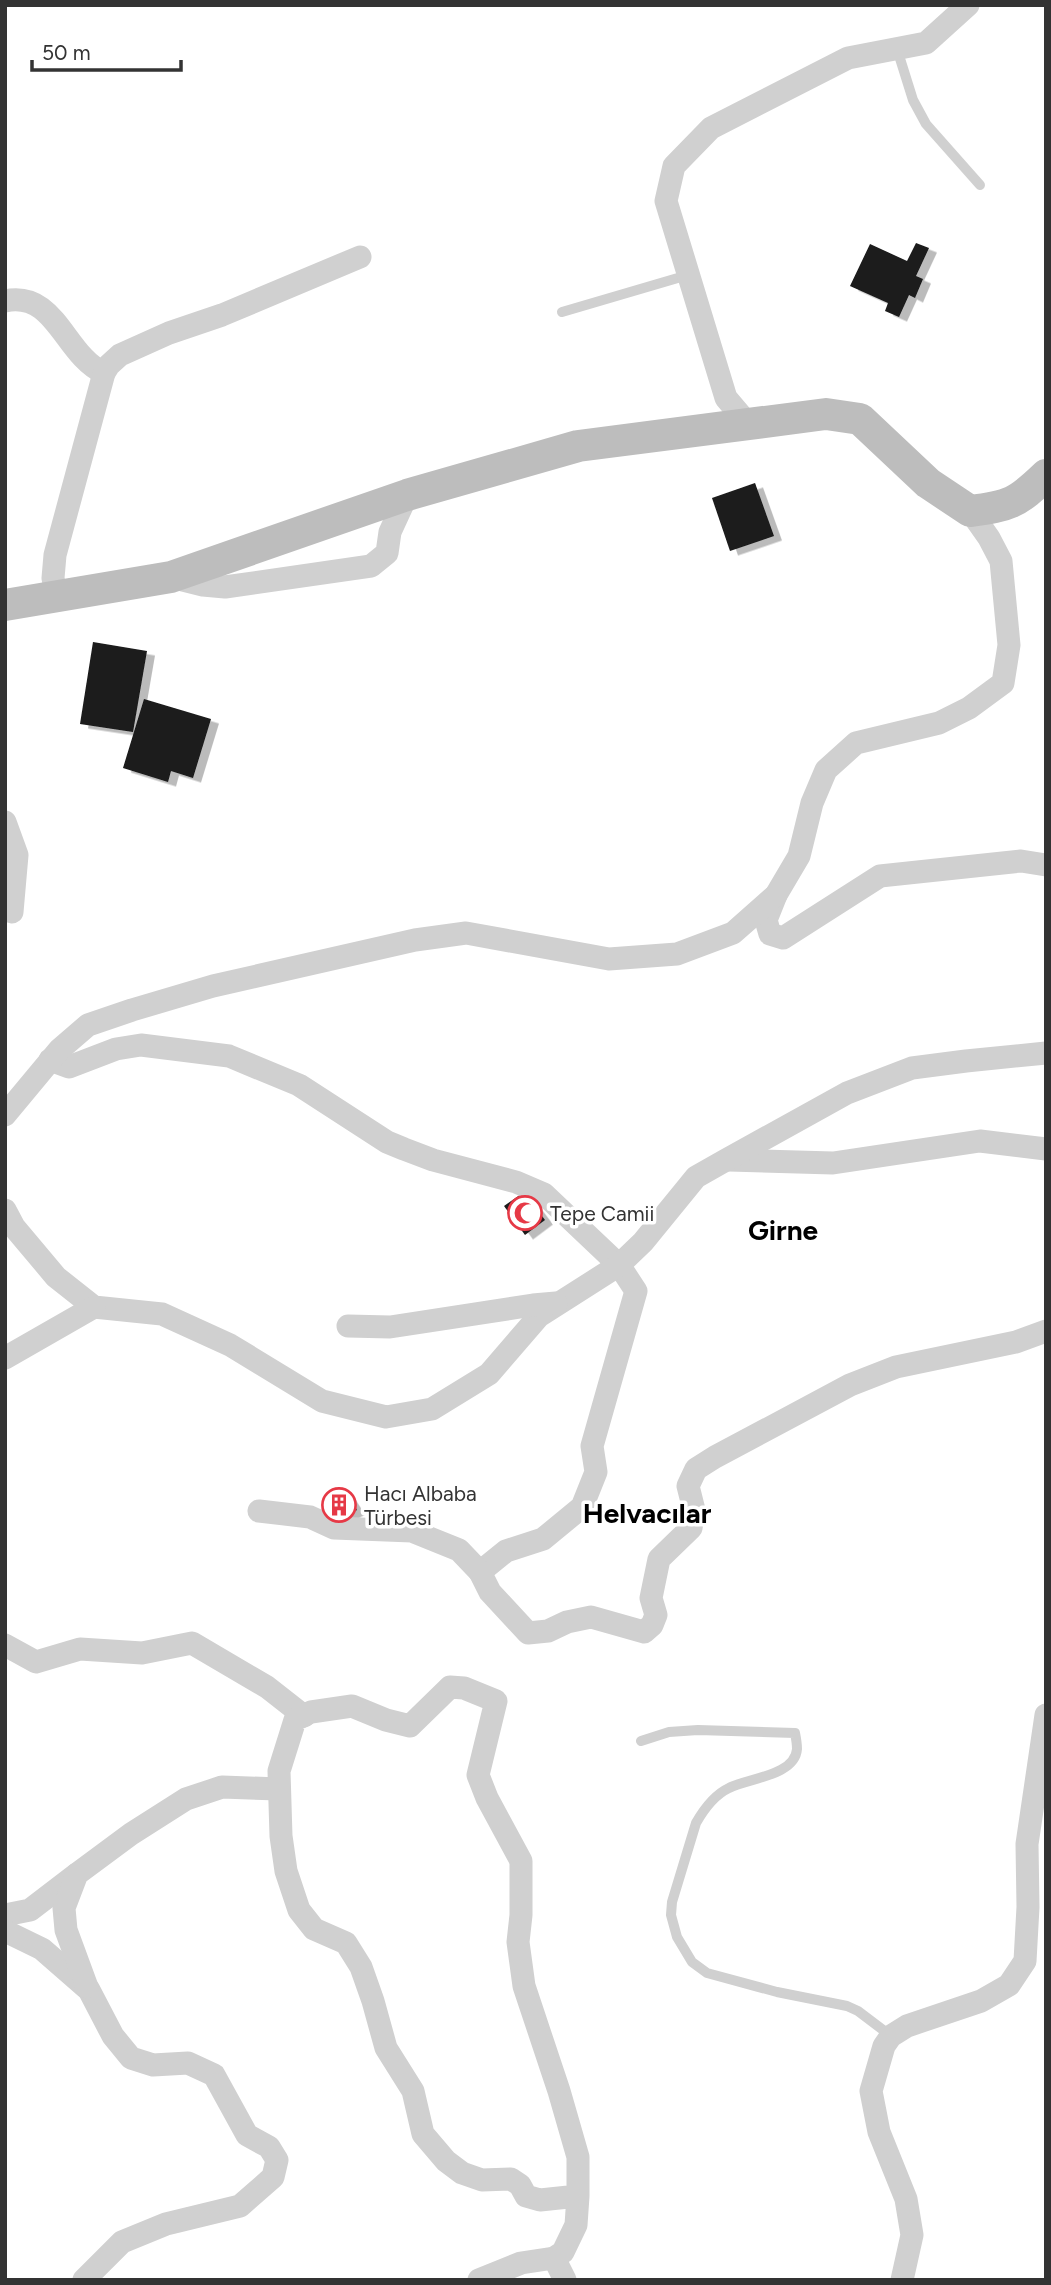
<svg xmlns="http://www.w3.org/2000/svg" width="1051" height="2285" font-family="Figtree,sans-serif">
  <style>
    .building { fill: #1a1a1a; filter: url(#shadow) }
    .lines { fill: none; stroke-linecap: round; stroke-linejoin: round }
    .lane { stroke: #d0d0d0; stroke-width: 10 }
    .street { stroke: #d0d0d0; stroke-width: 23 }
    .secondary { stroke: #bdbdbd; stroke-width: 32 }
    .labels { text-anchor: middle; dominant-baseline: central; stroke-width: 7; stroke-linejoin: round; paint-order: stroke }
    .poi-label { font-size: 21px; fill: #333; stroke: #fff; text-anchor: start }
    .district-label { font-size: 28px; font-weight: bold; fill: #000; stroke: #fff }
  </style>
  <defs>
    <filter id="shadow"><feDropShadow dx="8" dy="4.5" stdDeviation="0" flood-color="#0004"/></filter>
  </defs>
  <rect width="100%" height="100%" fill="#fff"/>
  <g class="building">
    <polygon points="916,243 929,248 916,276 923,279 915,298 909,295 899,317 885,311 888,303 850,286 870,244 907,261"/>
    <polygon points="755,483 774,536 730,551 712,498"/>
    <polygon points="93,642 147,651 133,732 80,724"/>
    <polygon points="144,699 211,719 193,778 171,771 168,782 123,768"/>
    <polygon points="524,1192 545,1220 525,1235 504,1206"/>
    <polygon points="343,1488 357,1510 336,1523 322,1501"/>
  </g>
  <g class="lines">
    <g class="lane">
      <polyline points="897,49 913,100 926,124 980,185"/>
      <polyline points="562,312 688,275"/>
      <path d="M641 1741 669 1732 698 1730 795 1733C796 1738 797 1744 797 1749 795 1776 748 1778 729 1788 714 1795 704 1809 696 1823L672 1902 671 1915 677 1937 692 1962 707 1973 777 1992 847 2006 858 2011 891 2036"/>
    </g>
    <g class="street">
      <path d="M5 301C56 290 64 355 104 373"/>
      <polyline points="748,424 726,398 666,201 674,166 711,128 848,58 926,43 968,5"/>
      <polyline points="171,577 203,585 225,587 371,566 387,553 390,532 407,495"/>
      <polyline points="56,595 53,578 55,555 104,373 109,365 120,355 169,333 222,315 360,257"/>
      <polyline points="5,822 17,855 12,912 5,909"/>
      <polyline points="776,895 766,920 770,934 783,938 880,876 1021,861 1046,865"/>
      <polyline points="50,1060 69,1067 116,1049 141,1045 229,1056 299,1085 387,1142 404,1149 433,1160 516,1182 544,1194 619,1265 636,1291 592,1446 596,1472 582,1507 543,1539 506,1551 480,1572 490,1592 528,1633 548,1631 567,1622 591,1617 644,1632 652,1625 656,1615 651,1598 659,1559 691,1528 694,1510 688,1486 696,1469 715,1457 850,1385 896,1367 1016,1342 1046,1331"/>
      <polyline points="5,1115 59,1050 88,1025 132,1010 213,986 415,940 466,933 609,959 677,954 733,933 776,895 799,856 812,803 826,770 856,743 939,723 969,708 1003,683 1009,645 1001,561 989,538 970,511"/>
      <polyline points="729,1160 833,1163 980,1141 1046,1149"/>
      <polyline points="5,1210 14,1227 56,1277 94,1307 162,1314 230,1345 322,1401 386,1417 432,1409 489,1374 539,1316 619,1265 643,1242 696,1177 726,1160 847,1093 912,1068 966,1061 1046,1053"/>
      <polyline points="348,1326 390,1327 533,1305 556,1303"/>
      <polyline points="5,1358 94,1307"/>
      <polyline points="259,1511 310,1517 334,1528 412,1531 459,1550 480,1572"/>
      <polyline points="5,1645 36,1662 80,1649 142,1653 192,1643 267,1687 304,1716"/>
      <polyline points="5,1915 30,1910 77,1874"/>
      <polyline points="5,1931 42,1949 89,1990 113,2036 131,2058 153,2065 188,2063 214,2075 247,2135 269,2147 277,2160 273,2177 240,2206 166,2224 122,2242 84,2280"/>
      <polyline points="87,1987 66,1930 64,1908 77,1874 131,1834 186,1799 222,1787 279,1789"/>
      <polyline points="554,2258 565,2280"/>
      <polyline points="479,2280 521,2263 554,2258 563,2252 576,2225 578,2196 578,2157 559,2091 524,1986 518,1942 521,1915 521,1861 487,1798 478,1775 496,1701 464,1688 450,1687 410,1726 386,1720 352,1706 311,1712 295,1720 279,1771 281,1836 286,1871 299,1910 314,1929 346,1943 361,1967 373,2001 386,2048 413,2091 423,2134 446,2161 462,2173 482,2180 511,2179 520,2185 526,2196 540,2200 578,2196"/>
      <polyline points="902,2280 912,2235 906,2199 879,2132 871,2091 884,2046 891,2036 907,2026 981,2001 1009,1985 1025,1961 1028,1907 1027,1844 1046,1715"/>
    </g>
    <path class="secondary" d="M5 605 171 577 407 495 578 446 826 414 860 419 928 483 970 511C1010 506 1017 503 1046 475"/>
  </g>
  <defs>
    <g id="mosque-ring" transform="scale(1.75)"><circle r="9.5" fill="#fff" stroke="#e63946" stroke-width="1.5"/><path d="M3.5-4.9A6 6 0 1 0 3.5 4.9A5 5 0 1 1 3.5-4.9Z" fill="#e63946"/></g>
    <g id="building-ring" transform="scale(1.75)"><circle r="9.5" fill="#fff" stroke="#e63946" stroke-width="1.5"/><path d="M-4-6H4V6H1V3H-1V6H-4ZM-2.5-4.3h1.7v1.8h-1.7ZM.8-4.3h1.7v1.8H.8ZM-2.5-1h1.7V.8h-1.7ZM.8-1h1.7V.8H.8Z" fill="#e63946"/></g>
  </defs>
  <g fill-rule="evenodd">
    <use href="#mosque-ring" x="525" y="1213"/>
    <use href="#building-ring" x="339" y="1505"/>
  </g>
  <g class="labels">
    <g class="poi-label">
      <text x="550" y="1213">Tepe Camii</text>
      <text x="364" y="1493">Hacı Albaba<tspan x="364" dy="24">Türbesi</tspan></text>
    </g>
    <g class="district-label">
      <text x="783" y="1230">Girne</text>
      <text x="647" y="1513">Helvacılar</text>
    </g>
  </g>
  <rect width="1051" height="2285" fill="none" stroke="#333333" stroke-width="14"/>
  <path d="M32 60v10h149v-10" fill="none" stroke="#333333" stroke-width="3.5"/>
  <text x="42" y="60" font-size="21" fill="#333333" stroke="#ffffff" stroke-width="5" paint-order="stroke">50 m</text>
</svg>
